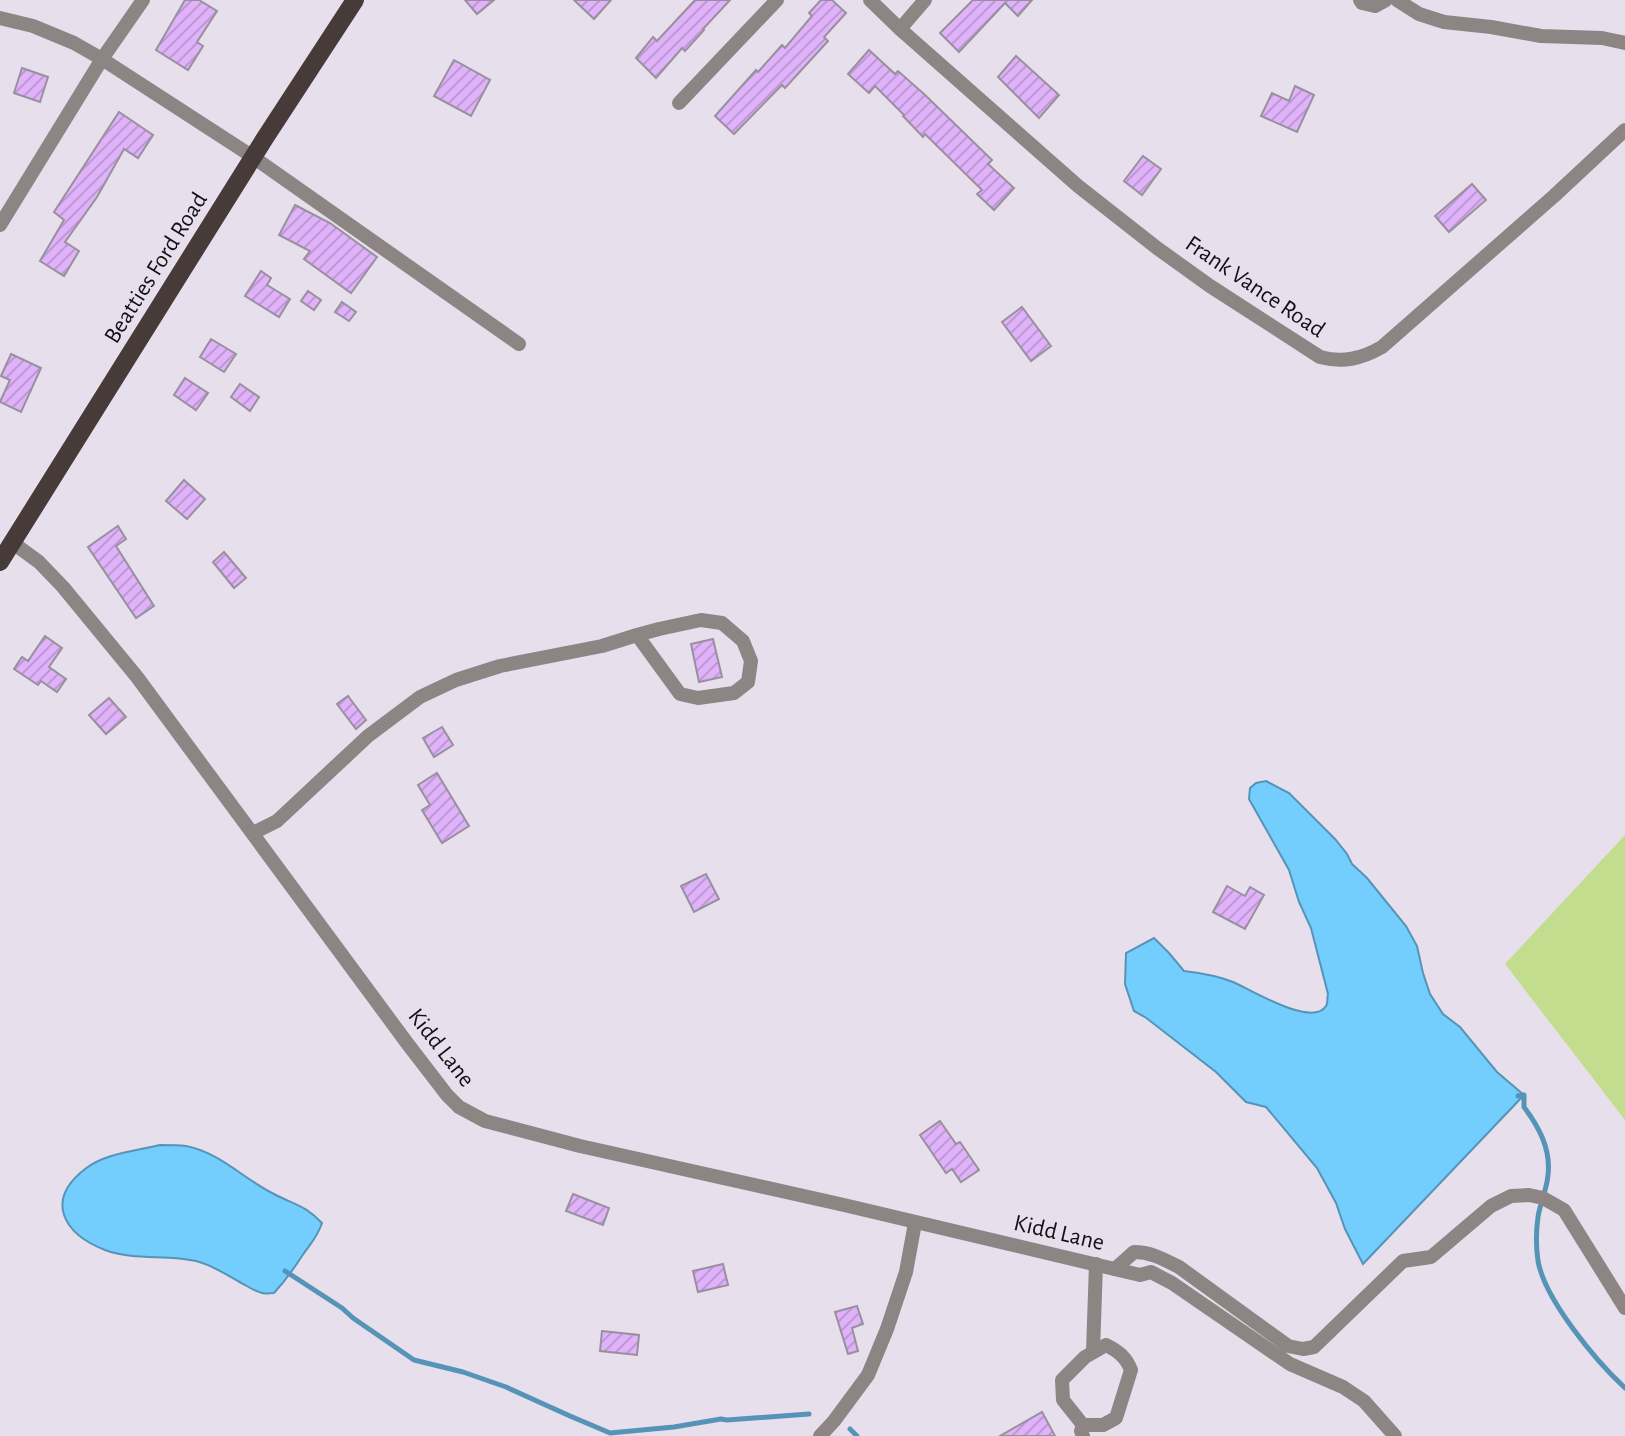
<svg xmlns="http://www.w3.org/2000/svg" width="1625" height="1436" font-family="'Alegreya Sans',sans-serif">
  <style>
    .park { fill: #c3dd8f }
    .water { fill: #73cdfd; stroke: #5694b7; stroke-width: 2 }
    .lines { fill: none; stroke-linecap: round; stroke-linejoin: round }
    .stream { stroke: #5694b7; stroke-width: 5 }
    .building { fill: url(#building-hatch); stroke: #98919d; stroke-width: 2 }
    .minor { stroke: #8c8584; stroke-width: 14 }
    .major { stroke: #473b39; stroke-width: 18 }
    .labels { text-anchor: middle; dominant-baseline: central; stroke-width: 8; stroke-linejoin: round; paint-order: stroke }
    .street-label { font-size: 24px; fill: #131015; stroke: #e7dfec }
  </style>
  <defs>
    <pattern id="building-hatch" width="6" height="6" patternUnits="userSpaceOnUse" patternTransform="scale(2)"><rect width="6" height="6" fill="#dfb2fa"/><path d="M-1 1l2-2M0 6l6-6M5 7l2-2" fill="none" stroke="#be98d5"/></pattern>
  </defs>
  <rect width="100%" height="100%" fill="#e7dfec"/>
  <polygon class="park" points="1625,835 1625,1120 1505,964"/>
  <g class="water">
    <path d="M1266 781 1289 793 1335 839 1347 854 1352 864 1367 878 1406 926 1417 946 1423 973 1430 994 1443 1014 1460 1027 1497 1072 1524 1095 1363 1264 1345 1229 1336 1203 1317 1168 1266 1107 1246 1102 1216 1072 1145 1017 1134 1011 1125 984 1126 953 1154 938 1169 953 1184 971C1201 973 1218 976 1233 982 1250 989 1312 1028 1326 1006 1328 1003 1327 997 1328 994L1311 928 1299 902 1289 870 1249 799 1250 788 1256 783Z"/>
    <path d="M160 1145C169 1145 178 1145 186 1146 219 1152 245 1180 274 1194 295 1205 305 1205 322 1223 317 1238 310 1244 302 1256 293 1270 285 1281 274 1293 270 1293 266 1294 262 1293 257 1292 250 1288 245 1285 230 1277 213 1265 196 1261 166 1254 135 1261 105 1250 64 1234 44 1201 85 1169 105 1153 136 1151 160 1145Z"/>
  </g>
  <g class="lines">
    <g class="stream">
      <path d="M1518 1096 1524 1095V1107C1539 1127 1551 1149 1548 1175 1547 1189 1540 1203 1538 1217 1536 1231 1536 1247 1538 1261 1545 1300 1596 1361 1625 1388"/>
      <polyline points="285,1271 342,1308 353,1318 414,1360 463,1372 506,1387 570,1416 610,1433 674,1427 721,1419 727,1420 809,1414"/>
      <polyline points="850,1429 857,1436"/>
    </g>
  </g>
  <g class="building">
    <polygon points="185,0 199,0 217,11 197,42 203,46 188,70 156,50"/>
    <polygon points="465,0 494,0 477,14"/>
    <polygon points="574,0 611,0 594,19"/>
    <polygon points="695,0 730,0 703,29 704,30 685,51 682,48 656,78 636,58 653,37 657,41"/>
    <polygon points="821,0 832,0 846,13 824,37 828,41 785,88 782,85 734,134 715,116 756,70 758,72 782,45 785,48 812,16 809,13"/>
    <polygon points="973,0 1032,0 1018,16 1005,3 959,52 940,33"/>
    <polygon points="869,50 895,74 898,71 924,94 992,160 988,164 1014,188 994,210 977,194 982,190 925,134 923,137 903,116 904,115 875,86 869,93 848,74"/>
    <polygon points="1016,56 1059,95 1039,118 998,77"/>
    <polygon points="454,60 490,80 471,116 434,96"/>
    <polygon points="22,68 48,77 40,102 14,93"/>
    <polygon points="1295,86 1314,95 1297,132 1261,116 1272,93 1289,101"/>
    <polygon points="119,112 153,135 138,158 124,149 97,197 65,242 79,251 64,276 40,261 64,220 54,212"/>
    <polygon points="1143,156 1161,169 1142,195 1124,181"/>
    <polygon points="1472,184 1486,200 1449,232 1435,216"/>
    <polygon points="295,205 330,223 377,257 351,293 304,259 310,251 279,235"/>
    <polygon points="261,271 271,278 267,285 290,299 279,317 245,296"/>
    <polygon points="308,291 321,300 314,310 301,301"/>
    <polygon points="342,302 356,312 349,321 335,312"/>
    <polygon points="1022,307 1051,346 1031,361 1002,322"/>
    <polygon points="211,339 236,354 224,372 200,357"/>
    <polygon points="11,354 41,368 21,412 0,402 10,380 1,376"/>
    <polygon points="185,378 208,393 196,410 174,395"/>
    <polygon points="240,384 259,397 250,411 231,397"/>
    <polygon points="184,480 205,499 187,519 166,501"/>
    <polygon points="118,526 126,539 116,546 154,606 136,618 88,547"/>
    <polygon points="224,552 246,578 234,588 213,562"/>
    <polygon points="45,636 62,648 49,667 66,679 57,692 41,681 38,685 14,669 22,657 28,661"/>
    <polygon points="713,639 722,677 699,682 691,644"/>
    <polygon points="348,696 366,720 356,729 337,704"/>
    <polygon points="109,698 126,717 106,734 89,715"/>
    <polygon points="442,727 453,745 434,757 423,738"/>
    <polygon points="437,773 469,826 442,843 422,810 430,805 418,785"/>
    <polygon points="706,874 719,899 694,912 681,886"/>
    <polygon points="1227,886 1245,896 1250,887 1264,895 1245,929 1213,912"/>
    <polygon points="940,1121 956,1144 960,1142 979,1170 961,1182 952,1169 946,1173 920,1135"/>
    <polygon points="573,1194 609,1208 603,1225 566,1211"/>
    <polygon points="723,1264 728,1285 698,1292 693,1271"/>
    <polygon points="857,1306 863,1324 852,1328 858,1351 848,1354 835,1312"/>
    <polygon points="602,1331 639,1335 637,1355 600,1351"/>
    <polygon points="1042,1412 1055,1436 1000,1436"/>
  </g>
  <g class="lines">
    <g class="minor">
      <path d="M870 0 900 29 1078 186 1157 248 1210 286 1320 357C1343 363 1361 359 1382 347L1554 196 1625 130"/>
      <polyline points="1360,0 1362,3 1375,6 1386,0"/>
      <polyline points="1397,0 1419,14 1444,22 1491,27 1541,36 1602,38 1625,43"/>
      <polyline points="0,18 33,26 74,43 102,59 253,157 519,344"/>
      <polyline points="900,29 925,0"/>
      <polyline points="679,103 777,0"/>
      <polyline points="0,225 102,59 143,0"/>
      <polyline points="13,543 39,562 63,587 137,677 407,1043 447,1095 459,1107 485,1121 580,1146 844,1205 1140,1275 1151,1272 1172,1283 1290,1364 1343,1387 1364,1401 1395,1436"/>
      <polyline points="253,833 277,821 368,736 420,697 456,680 500,666 602,646 637,635 659,629 701,620 722,623 743,641 751,661 748,682 734,693 698,698 680,694 637,635"/>
      <path d="M1115 1269 1134 1252C1151 1252 1163 1259 1179 1267L1288 1346 1303 1349 1314 1347 1403 1261 1431 1257 1491 1206 1511 1196 1529 1195 1543 1198 1564 1210 1625 1308"/>
      <polyline points="1093,1352 1096,1264"/>
      <path d="M1083 1425H1103L1116 1418 1131 1370C1126 1357 1118 1351 1106 1345L1085 1357 1062 1380 1063 1400 1083 1425 1081 1431 1083 1436"/>
      <polyline points="820,1436 834,1421 868,1375 887,1329 906,1272 915,1223"/>
    </g>
    <polyline class="major" points="0,562 265,138 355,0"/>
  </g>
  <g class="labels">
    <g class="street-label">
      <text transform="translate(156 268) rotate(-58)">Beatties Ford Road</text>
      <text transform="translate(1255 287) rotate(34)">Frank Vance Road</text>
      <text transform="translate(441 1048) rotate(52)">Kidd Lane</text>
      <text transform="translate(1059 1233) rotate(13)">Kidd Lane</text>
    </g>
  </g>
</svg>
